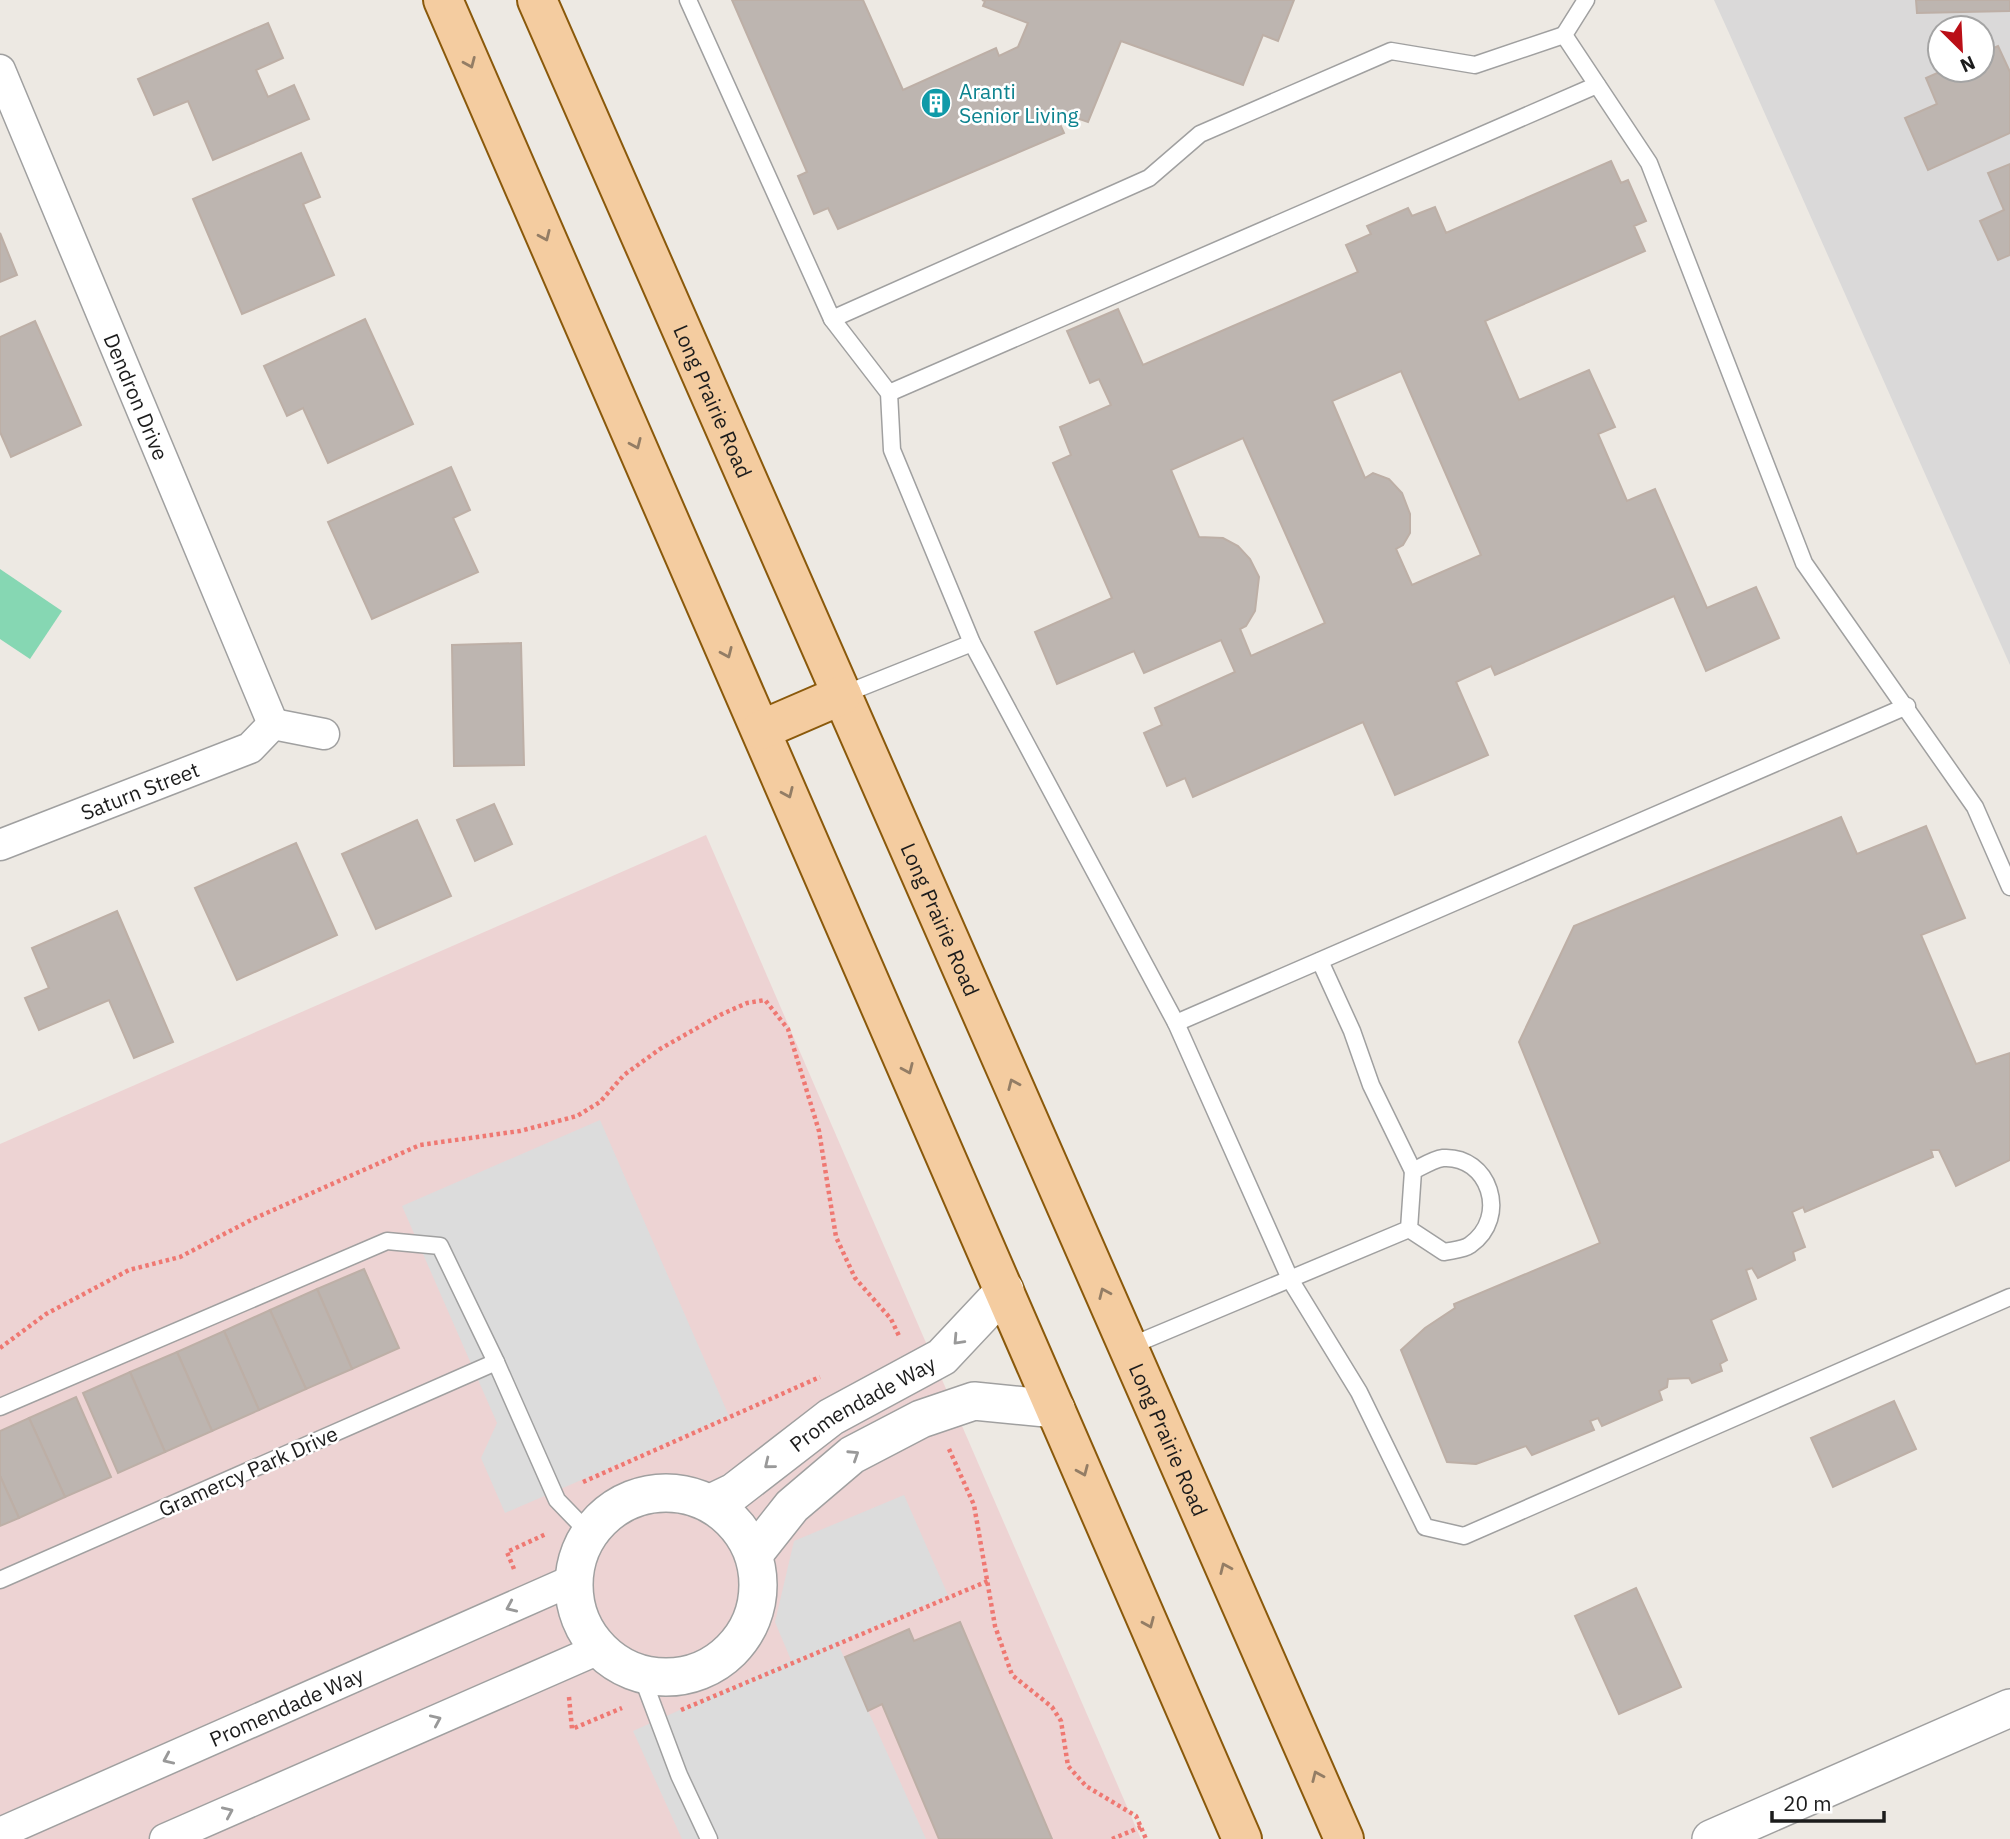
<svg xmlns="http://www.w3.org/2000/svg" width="2010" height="1839" font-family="'IBM Plex Sans',sans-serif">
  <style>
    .residential { fill: #dad9d9; fill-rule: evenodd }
    .commercial { fill: #edd3d3 }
    .pitch { fill: #86d7b3 }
    .parking { fill: #dcdcdc }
    .building { fill: #bdb5b0; stroke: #bdafa6; stroke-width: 2; fill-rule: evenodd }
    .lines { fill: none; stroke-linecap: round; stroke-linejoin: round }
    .service-casing { stroke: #a0a0a0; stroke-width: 19 }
    .minor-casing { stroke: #a0a0a0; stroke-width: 33 }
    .tertiary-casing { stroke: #a0a0a0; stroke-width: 40 }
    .primary-casing { stroke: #8a590b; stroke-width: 42 }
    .path { stroke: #ef7872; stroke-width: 4.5; stroke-dasharray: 3.5 3.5; stroke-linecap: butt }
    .service { stroke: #fff; stroke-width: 16 }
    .minor { stroke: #fff; stroke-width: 30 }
    .tertiary { stroke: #fff; stroke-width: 37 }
    .primary { stroke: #f4cca0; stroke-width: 38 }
    .oneway { stroke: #937d65 }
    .oneway2 { stroke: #999 }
    .labels { text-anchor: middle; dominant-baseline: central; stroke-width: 5; stroke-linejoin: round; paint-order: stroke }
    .culture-label { font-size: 21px; fill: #0d838f; stroke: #fff; text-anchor: start }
    .street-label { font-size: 21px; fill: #1c1c1c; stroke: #fff }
  </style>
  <rect width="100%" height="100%" fill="#ede9e3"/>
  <path class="residential" d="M1714 0H2010V665L1729 33ZM1940 28H1982V70H1940Z"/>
  <polygon class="commercial" points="706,835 1141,1839 0,1839 0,1144"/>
  <polygon class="pitch" points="0,569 62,611 30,659 0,639"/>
  <g class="parking">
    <polygon points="600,1120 729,1416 505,1513 481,1458 497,1423 402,1206"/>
    <polygon points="904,1495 948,1595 838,1644 926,1839 682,1839 633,1731 791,1660 775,1622 794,1541"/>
  </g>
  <g class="building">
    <polygon points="732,0 863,0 903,90 996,48 999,56 1018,47 1028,23 983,6 985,1 982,0 1294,0 1278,41 1263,35 1243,85 1121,41 1088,122 1071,116 1059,122 1064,133 838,229 828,208 814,214 798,176 807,172"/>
    <polygon points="1916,0 2010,0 2010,11 1917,13"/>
    <polygon points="268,23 283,58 256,70 268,97 294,85 309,119 213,160 188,101 154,115 138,79"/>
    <polygon points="1998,46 2010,72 2010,133 1928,170 1905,118 1937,104 1926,78 1944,70 1982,70 1982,53"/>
    <polygon points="301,153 320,197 303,204 334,275 242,314 193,199"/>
    <path d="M1611 161 1621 183 1628 180 1646 221 1634 226 1645 251 1485 321 1519 400 1589 370 1615 427 1598 434 1627 501 1655 489 1707 608 1756 587 1779 638 1706 671 1674 596 1495 675 1491 666 1456 682 1488 755 1395 795 1363 722 1193 797 1185 778 1167 786 1144 733 1162 725 1155 708 1235 672 1221 640 1144 673 1134 651 1057 684 1035 632 1112 598 1053 463 1071 455 1060 427 1111 405 1099 379 1090 383 1067 331 1118 309 1143 365 1358 272 1346 245 1371 234 1367 226 1408 208 1412 216 1435 207 1446 233ZM1401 371 1481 555 1412 585 1396 549 1403 545 1410 533V514L1402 493 1389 479 1373 473 1365 478 1332 401ZM1243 438 1325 623 1251 656 1240 629 1246 626 1255 611 1259 577 1250 559 1238 546 1223 538 1199 537 1171 470Z"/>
    <polygon points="2010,164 2010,255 1998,260 1980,221 2004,210 1988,173"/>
    <polygon points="0,233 17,275 0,282"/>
    <polygon points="365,319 413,424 328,463 303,408 287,416 264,366"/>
    <polygon points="35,321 81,425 11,457 0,432 0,337"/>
    <polygon points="451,467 470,510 453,518 478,572 372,619 328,522"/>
    <polygon points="521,643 524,765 454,766 452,645"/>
    <polygon points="494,804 512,844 475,861 457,820"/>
    <polygon points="1841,817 1857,854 1926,826 1965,918 1921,935 1976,1064 2010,1053 2010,1160 1956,1186 1939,1150 1931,1150 1933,1157 1805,1212 1803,1207 1792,1212 1805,1247 1793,1252 1795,1260 1758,1278 1752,1268 1746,1270 1756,1299 1711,1320 1727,1360 1720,1364 1722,1371 1692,1383 1689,1378 1668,1379 1667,1387 1659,1391 1662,1400 1602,1426 1598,1418 1590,1421 1594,1430 1532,1455 1526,1446 1476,1464 1447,1462 1401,1350 1425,1328 1455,1308 1454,1304 1600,1243 1519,1042 1574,926"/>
    <polygon points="417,820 451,896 376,929 342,854"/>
    <polygon points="296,843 337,935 237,980 195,888"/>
    <polygon points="117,911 173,1042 134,1058 109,1000 39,1030 25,998 49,988 32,948"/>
    <polygon points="364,1269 399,1348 352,1369 317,1289"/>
    <polygon points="317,1289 352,1369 306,1389 270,1310"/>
    <polygon points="270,1310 306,1389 259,1410 224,1331"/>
    <polygon points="224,1331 259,1410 212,1431 177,1352"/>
    <polygon points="177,1352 212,1431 165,1452 130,1372"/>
    <polygon points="130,1372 165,1452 118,1473 83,1393"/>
    <polygon points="76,1397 111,1477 65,1497 29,1418"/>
    <polygon points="1894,1401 1916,1449 1833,1487 1811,1438"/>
    <polygon points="29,1418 65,1497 19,1518 0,1476 0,1431"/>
    <polygon points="0,1476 19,1518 0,1526"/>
    <polygon points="1636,1588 1681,1687 1619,1714 1575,1616"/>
    <polygon points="960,1622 1052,1839 939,1839 882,1704 868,1711 845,1657 909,1629 914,1641"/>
  </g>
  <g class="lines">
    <g class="service-casing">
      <g id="service">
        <polyline points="688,0 832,319 889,393 892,450 972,643 1176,1023 1291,1281 1359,1392 1425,1527 1464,1536 2010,1297"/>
        <polyline points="1586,0 1564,35 1649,163 1804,563 1975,807 2010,887"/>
        <polyline points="832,319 1149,178 1200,134 1391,51 1475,65 1564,35"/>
        <polyline points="889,393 1597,85"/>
        <polyline points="842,695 972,643"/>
        <polyline points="1320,961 1352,1031 1371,1085 1413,1171"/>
        <polyline points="1176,1023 1907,706"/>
        <path d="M1128 1347 1409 1229 1413 1171C1421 1167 1434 1159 1443 1158 1489 1155 1510 1217 1470 1245 1463 1250 1452 1250 1444 1252L1409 1229"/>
        <polyline points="0,1407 387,1241 440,1246 496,1362 557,1500 589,1533"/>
        <polyline points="0,1580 496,1362"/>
        <polyline points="641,1674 679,1775 709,1839"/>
      </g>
    </g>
    <g class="minor-casing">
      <g id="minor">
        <path id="s1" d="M0 70 273 724"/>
        <polyline points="273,724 324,734"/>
        <path id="s2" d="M0 845 250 748 273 724"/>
        <path id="s3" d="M0 1833 573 1580"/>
        <polyline points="165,1839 599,1649"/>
      </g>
    </g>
    <g class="tertiary-casing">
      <g id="tertiary">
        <circle cx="666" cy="1585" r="92"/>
        <path id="s4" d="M711 1503 734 1492 831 1417 942 1357 1005 1290"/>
        <polyline points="754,1554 792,1506 852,1455 921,1419 974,1401 1056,1409"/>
        <polyline points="1711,1839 2010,1708"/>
      </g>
    </g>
    <g class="primary-casing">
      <g id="primary">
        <polyline points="443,0 1242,1839"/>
        <path id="s5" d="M537 0 1344 1839"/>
        <polyline points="761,730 842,695"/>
      </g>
    </g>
    <g class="path">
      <polyline points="0,1348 46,1314 129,1270 180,1257 253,1219 420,1145 520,1131 577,1116 600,1102 624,1075 660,1049 720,1015 747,1003 765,1000 788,1029 819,1131 836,1237 855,1278 891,1319 900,1338"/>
      <polyline points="949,1449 974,1505 995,1626 1012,1675 1052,1707 1061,1721 1068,1766 1086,1786 1136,1816 1146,1839"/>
      <polyline points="583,1482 820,1377"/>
      <polyline points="514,1569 507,1552 546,1534"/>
      <polyline points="569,1697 572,1729 622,1708"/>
      <polyline points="681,1710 988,1581"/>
      <polyline points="1112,1839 1141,1827"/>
    </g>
    <use href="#service" class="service"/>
    <use href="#minor" class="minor"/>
    <use href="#tertiary" class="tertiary"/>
    <use href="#primary" class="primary"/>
  </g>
  <defs><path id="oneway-chevron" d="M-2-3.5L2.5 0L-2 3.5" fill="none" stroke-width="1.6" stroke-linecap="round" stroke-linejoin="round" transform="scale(1.75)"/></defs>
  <g class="oneway">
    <use href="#oneway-chevron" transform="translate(470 63) rotate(67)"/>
    <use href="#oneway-chevron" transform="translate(545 236) rotate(66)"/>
    <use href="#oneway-chevron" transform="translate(636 444) rotate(66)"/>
    <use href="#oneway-chevron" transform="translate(727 653) rotate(66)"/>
    <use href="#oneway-chevron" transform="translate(788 793) rotate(66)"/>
    <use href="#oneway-chevron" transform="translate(908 1069) rotate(66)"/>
    <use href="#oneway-chevron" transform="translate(1013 1084) rotate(-114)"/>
    <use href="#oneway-chevron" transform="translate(1104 1293) rotate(-114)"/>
    <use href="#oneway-chevron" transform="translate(1083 1471) rotate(67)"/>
    <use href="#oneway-chevron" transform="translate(1225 1568) rotate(-114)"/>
    <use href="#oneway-chevron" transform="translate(1149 1623) rotate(67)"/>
    <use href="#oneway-chevron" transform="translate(1317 1776) rotate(-114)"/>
  </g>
  <g class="oneway2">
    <use href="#oneway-chevron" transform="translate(958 1340) rotate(133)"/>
    <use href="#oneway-chevron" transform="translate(854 1455) rotate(-33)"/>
    <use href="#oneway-chevron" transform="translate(769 1464) rotate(141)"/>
    <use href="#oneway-chevron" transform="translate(511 1607) rotate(156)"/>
    <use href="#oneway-chevron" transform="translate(436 1720) rotate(-24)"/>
    <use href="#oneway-chevron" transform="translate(168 1759) rotate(156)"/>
    <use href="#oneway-chevron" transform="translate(228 1812) rotate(-24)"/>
  </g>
  <defs>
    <g id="building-disc" transform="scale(1.575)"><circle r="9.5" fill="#0f9aa8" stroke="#fff"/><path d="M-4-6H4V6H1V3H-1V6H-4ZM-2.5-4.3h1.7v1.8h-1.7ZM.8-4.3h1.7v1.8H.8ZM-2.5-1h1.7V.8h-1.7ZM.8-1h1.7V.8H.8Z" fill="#fff"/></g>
  </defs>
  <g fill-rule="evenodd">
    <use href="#building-disc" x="936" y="103"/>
  </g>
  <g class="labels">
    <g class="culture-label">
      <text x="959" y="91">Aranti<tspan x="959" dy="24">Senior Living</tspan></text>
    </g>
    <g class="street-label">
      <text stroke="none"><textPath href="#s1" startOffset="354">Dendron Drive</textPath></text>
      <text stroke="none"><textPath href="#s5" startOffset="438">Long Prairie Road</textPath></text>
      <text stroke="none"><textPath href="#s2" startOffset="150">Saturn Street</textPath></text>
      <text stroke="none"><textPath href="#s5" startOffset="1004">Long Prairie Road</textPath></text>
      <text stroke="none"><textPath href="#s4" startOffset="182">Promendade Way</textPath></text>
      <text stroke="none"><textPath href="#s5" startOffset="1572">Long Prairie Road</textPath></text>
      <text transform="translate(248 1471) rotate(-24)">Gramercy Park Drive</text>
      <text stroke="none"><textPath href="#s3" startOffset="313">Promendade Way</textPath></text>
    </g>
  </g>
  <g transform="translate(1961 49) rotate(156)"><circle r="33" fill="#ffffff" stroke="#a4a4a4" stroke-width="2"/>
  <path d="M0-5L12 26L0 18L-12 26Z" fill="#ba0f17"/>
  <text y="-10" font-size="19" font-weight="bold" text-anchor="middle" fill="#1c1c1c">N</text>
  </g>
  <path d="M1772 1811v10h112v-10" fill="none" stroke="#1c1c1c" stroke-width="3.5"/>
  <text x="1783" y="1811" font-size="21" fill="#1c1c1c" stroke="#ffffff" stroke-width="5" paint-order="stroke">20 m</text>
</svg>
